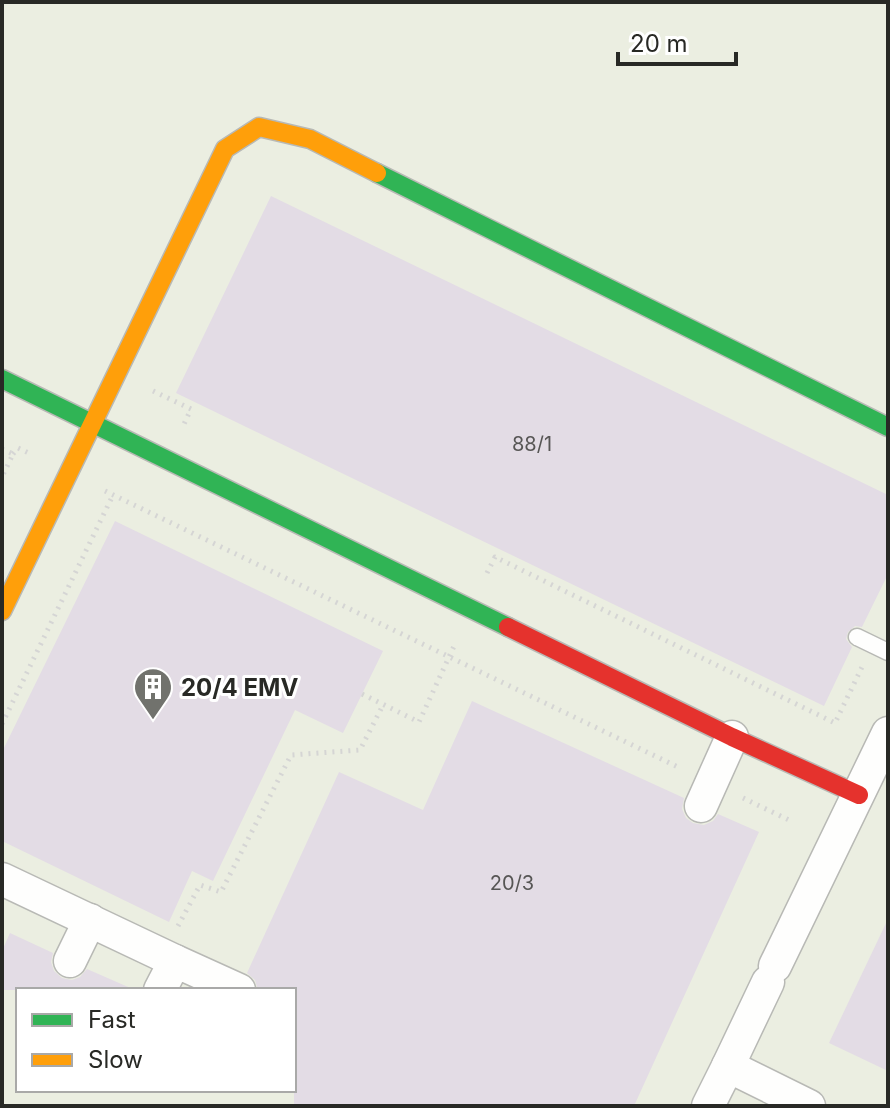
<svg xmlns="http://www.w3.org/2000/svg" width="890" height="1108" font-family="Inter,sans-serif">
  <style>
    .built { fill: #ebeee1; fill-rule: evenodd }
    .building { fill: #e3dce5 }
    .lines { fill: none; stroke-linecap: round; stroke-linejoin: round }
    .lane-casing { stroke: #b8b9b5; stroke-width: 19 }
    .street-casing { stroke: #b8b9b5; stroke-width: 35 }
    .fast-casing { stroke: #b8b9b5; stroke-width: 21 }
    .slow-casing { stroke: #b8b9b5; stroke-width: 21 }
    .jam-casing { stroke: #b8b9b5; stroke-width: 21 }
    .path { stroke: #d5d5d4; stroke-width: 5; stroke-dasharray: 2 6; stroke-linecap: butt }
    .lane { stroke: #fefefd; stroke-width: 16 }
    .street { stroke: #fefefd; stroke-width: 32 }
    .fast { stroke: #30b455; stroke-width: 18 }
    .slow { stroke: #ff9f0a; stroke-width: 18 }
    .jam { stroke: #e5322d; stroke-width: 18 }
    .labels { text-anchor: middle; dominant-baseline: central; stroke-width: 6; stroke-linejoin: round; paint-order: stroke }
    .number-label { font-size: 20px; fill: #575655 }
    .poi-label { font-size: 24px; font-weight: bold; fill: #282925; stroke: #fff; text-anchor: start }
  </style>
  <rect width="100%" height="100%" fill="#f8f9f3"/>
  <path class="built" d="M2 2H888V1106H2ZM18 990H294V1090H18Z"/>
  <g class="building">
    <polygon points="271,196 888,495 888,574 862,627 855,626 848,632 846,639 852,647 824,706 176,393"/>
    <polygon points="115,521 383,651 343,733 295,710 213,881 192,871 169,922 2,841 2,752"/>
    <polygon points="472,701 684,798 682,809 686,818 693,823 704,825 713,821 718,814 759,832 634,1106 294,1106 294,990 258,990 255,980 247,973 339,772 423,810"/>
    <polygon points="888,919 888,1071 829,1043"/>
    <polygon points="10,933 53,953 51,962 54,971 62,978 72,980 80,977 87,969 135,990 2,990 2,951"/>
  </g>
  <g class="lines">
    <g class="lane-casing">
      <polyline id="lane" points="857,637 888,652"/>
    </g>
    <g class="street-casing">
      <g id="street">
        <polyline points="701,806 732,737"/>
        <polyline points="2,879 175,961"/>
        <polyline points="70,961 90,920"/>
        <polyline points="775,966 888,733"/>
        <polyline points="768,982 728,1066 809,1106"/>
        <polyline points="160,990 175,961 239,990"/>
        <polyline points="708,1106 728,1066"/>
      </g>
    </g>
    <g class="fast-casing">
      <g id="fast">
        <polyline points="377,173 888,427"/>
        <polyline points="2,379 508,627"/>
      </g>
    </g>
    <g class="slow-casing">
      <polyline id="slow" points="2,611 225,149 259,127 310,139 377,173"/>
    </g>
    <g class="jam-casing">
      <polyline id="jam" points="508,627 732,737 859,795"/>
    </g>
    <g class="path">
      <polyline points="153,391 191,409 184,424"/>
      <polyline points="2,449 13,454 2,477"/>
      <polyline points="13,454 18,448 31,454"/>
      <polyline points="105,491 680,768"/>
      <polyline points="487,573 495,557 835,723 862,667"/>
      <polyline points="362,694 419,722 455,644"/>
      <polyline points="2,724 113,495"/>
      <polyline points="743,798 791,821"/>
      <polyline points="178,926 200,885 221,892 291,755 360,750 383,705"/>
    </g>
    <use href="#lane" class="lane"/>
    <use href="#street" class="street"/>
    <use href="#fast" class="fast"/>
    <use href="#slow" class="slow"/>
    <use href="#jam" class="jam"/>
  </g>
  <defs>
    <g id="building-pin" transform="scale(2)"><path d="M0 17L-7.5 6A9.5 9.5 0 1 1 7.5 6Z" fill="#71726d" stroke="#fff"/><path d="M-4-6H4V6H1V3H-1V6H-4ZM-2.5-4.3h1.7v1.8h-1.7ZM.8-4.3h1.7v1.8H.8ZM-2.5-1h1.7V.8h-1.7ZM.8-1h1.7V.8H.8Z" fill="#fff"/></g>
  </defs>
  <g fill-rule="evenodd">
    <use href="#building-pin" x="153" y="687"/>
  </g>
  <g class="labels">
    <g class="number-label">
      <text x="532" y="444">88/1</text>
      <text x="512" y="883">20/3</text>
    </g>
    <g class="poi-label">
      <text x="181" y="687">20/4 EMV</text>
    </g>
  </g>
  <rect width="890" height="1108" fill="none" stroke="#282925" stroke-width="8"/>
  <rect x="16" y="988" width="280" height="104" fill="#ffffff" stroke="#a9a9a8" stroke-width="2"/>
  <rect x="32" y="1014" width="40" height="12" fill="#30b455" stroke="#a9a9a8" stroke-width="2"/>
  <text x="88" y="1028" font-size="24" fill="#282925">Fast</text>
  <rect x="32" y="1054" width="40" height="12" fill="#ff9f0a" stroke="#a9a9a8" stroke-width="2"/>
  <text x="88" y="1068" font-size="24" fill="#282925">Slow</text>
  <path d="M618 52v12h118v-12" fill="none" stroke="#282925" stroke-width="4"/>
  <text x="630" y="52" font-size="24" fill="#282925" stroke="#ffffff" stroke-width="6" paint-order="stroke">20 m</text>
</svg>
